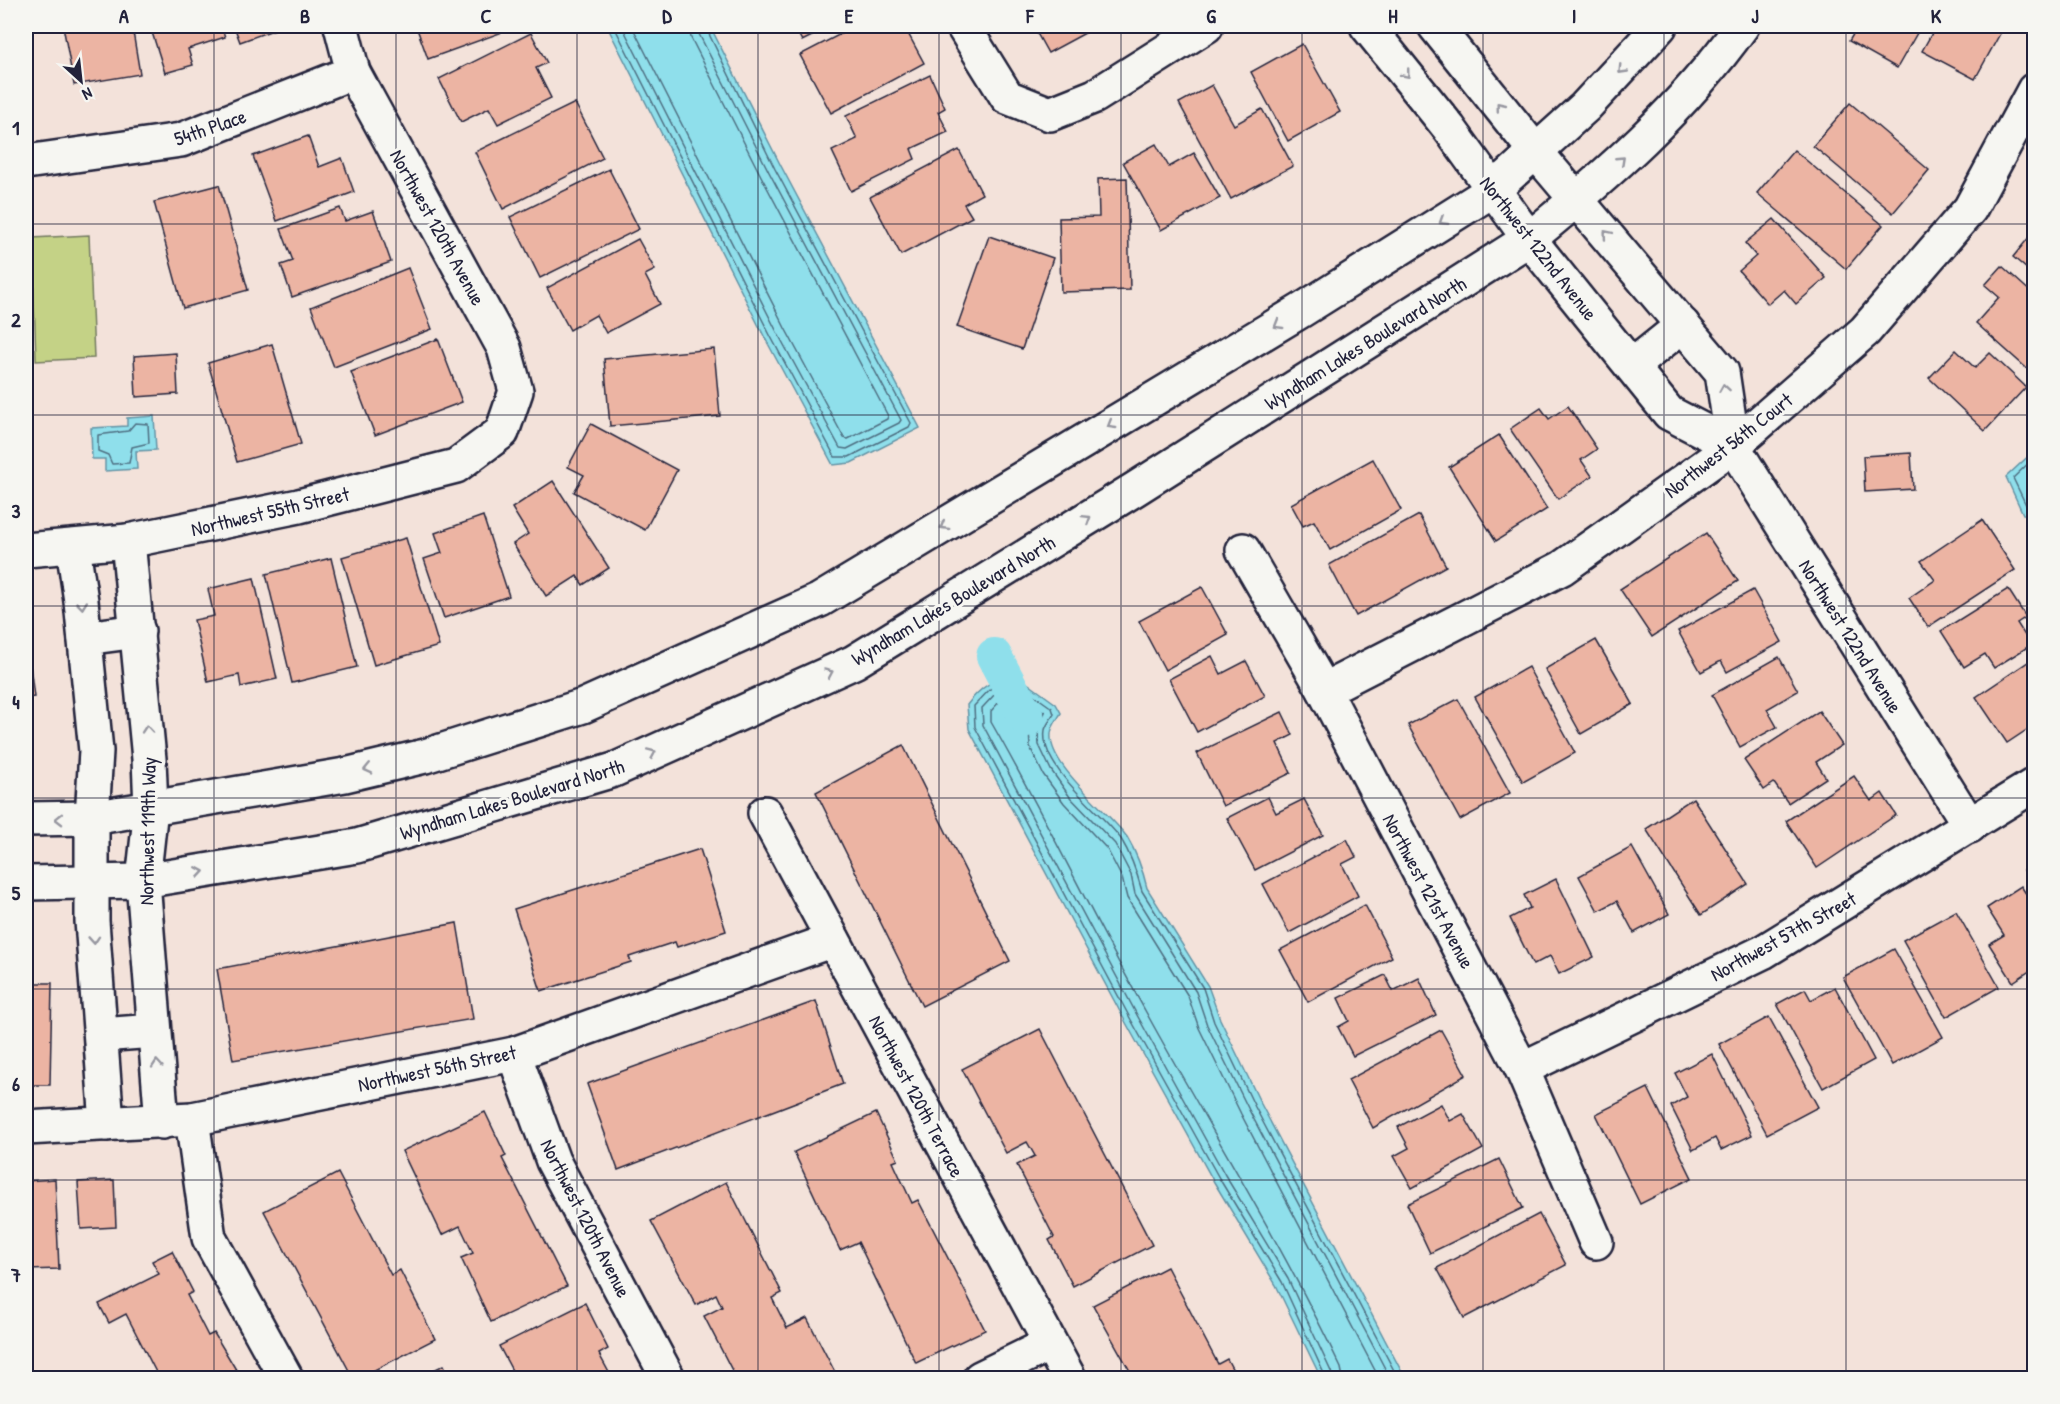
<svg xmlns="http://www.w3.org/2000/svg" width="2060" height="1404" font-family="'Patrick Hand',sans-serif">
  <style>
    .green { fill: #c4d286; stroke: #737a60; stroke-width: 1.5 }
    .water { fill: #8fdfeb; stroke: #6393a5; stroke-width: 1.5 }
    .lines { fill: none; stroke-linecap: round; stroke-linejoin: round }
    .shore { stroke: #4e6e81; stroke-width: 1.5 }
    .canal { stroke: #8fdfeb; stroke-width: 36 }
    .building { fill: #ecb4a3; stroke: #22223b; stroke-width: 1.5 }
    .minor-casing { stroke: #22223b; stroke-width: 38 }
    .minor { stroke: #f6f6f2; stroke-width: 33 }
    .oneway { stroke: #9797a0 }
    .grid { fill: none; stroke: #22223b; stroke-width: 1.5; stroke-opacity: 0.55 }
    .labels { text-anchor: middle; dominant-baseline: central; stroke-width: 6; stroke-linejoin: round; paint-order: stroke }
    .street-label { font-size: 20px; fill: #22223b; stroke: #f6f6f2 }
    .neatline { fill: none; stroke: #22223b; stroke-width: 2 }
    .grid-label { font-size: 20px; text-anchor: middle; font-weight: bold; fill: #22223b }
  </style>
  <rect width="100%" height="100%" fill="#f3e2da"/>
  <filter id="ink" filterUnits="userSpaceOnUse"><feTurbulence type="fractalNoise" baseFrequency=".0167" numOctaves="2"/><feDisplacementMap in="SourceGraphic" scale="12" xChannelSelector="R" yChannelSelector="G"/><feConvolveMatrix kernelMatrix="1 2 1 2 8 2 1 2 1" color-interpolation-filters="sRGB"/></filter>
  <g filter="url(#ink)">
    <polygon class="green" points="89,235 94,358 36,361 32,238"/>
    <g class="water">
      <polygon points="607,26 710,26 781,166 920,428 851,463 833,465 765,338"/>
      <polygon points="154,416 156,450 136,451 137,469 105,471 105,459 92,459 91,428 127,426 127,418"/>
      <polygon points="2034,451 2034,515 2023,514 2006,477"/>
      <path d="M1015 674 1056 704 1061 713C1058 718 1054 724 1052 729 1041 761 1111 813 1127 837 1136 852 1143 871 1147 888L1208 986 1220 1019 1261 1104 1405 1378H1321L1276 1285 1214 1182 1125 1021 969 729 967 705C981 686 993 680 1015 674Z"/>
    </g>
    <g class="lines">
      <g class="shore">
        <polyline points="614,26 770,335 835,457 849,457 909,427 911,423 775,169 705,26"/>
        <polyline points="622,26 777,332 840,448 847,449 899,423 901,420 769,172 699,34 698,26"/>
        <polyline points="632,26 785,328 844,438 848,439 887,419 888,416 761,176 691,38 689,26"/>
        <polygon points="135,423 148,424 149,443 132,447 129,463 112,464 108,455 98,451 98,435 128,431"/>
        <polyline points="2034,458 2013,478 2027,507 2034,510"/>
        <path d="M1326 1378 1282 1282 1219 1178 1130 1018 975 727 974 706 993 686 1014 681 1052 708 1054 714C1051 719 1046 725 1045 730 1039 768 1102 812 1121 839 1131 855 1137 873 1142 891L1203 988 1214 1022 1255 1107 1398 1378"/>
        <polyline points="1334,1378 1288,1279 1225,1175 1137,1015 983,725 982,708 996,693 1012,689 1045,712 1038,729 1039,745 1051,770 1070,797 1115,844 1131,875 1135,894 1196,992 1207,1025 1249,1110 1390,1378"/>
        <path d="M1343 1378 1341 1368C1283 1246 1212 1132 1147 1014 1093 918 1046 818 991 722V711L1000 701 1010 699 1033 714 1029 729 1030 747 1043 774 1064 803 1107 849 1122 878 1127 898 1188 996 1199 1028 1241 1114 1379 1378"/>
      </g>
      <polyline class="canal" points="994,656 1027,719"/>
    </g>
    <g class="building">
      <polygon points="63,26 132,26 140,74 74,85"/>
      <polygon points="150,26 221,26 225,37 188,49 193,65 165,73"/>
      <polygon points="234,26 284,26 240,42"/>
      <polygon points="416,26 519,26 428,59"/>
      <polygon points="794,26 832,26 802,41"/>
      <polygon points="856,26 904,26 924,63 831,113 800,55"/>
      <polygon points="1033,26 1098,26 1048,53"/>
      <polygon points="1858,26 1921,26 1897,68 1849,41"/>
      <polygon points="1936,26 1994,26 2002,30 1975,79 1922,51"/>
      <polygon points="531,33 547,63 536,68 551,98 498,124 489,108 461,122 439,79"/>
      <polygon points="1302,44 1340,112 1288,141 1251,72"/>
      <polygon points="930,75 945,108 938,112 948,132 911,149 915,159 851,191 832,151 857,139 846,116"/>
      <polygon points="1212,85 1234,125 1262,109 1293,166 1231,199 1179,103"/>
      <polygon points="575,103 603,158 503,209 475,152"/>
      <polygon points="1850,103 1929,170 1893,213 1813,146"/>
      <polygon points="308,136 319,167 342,158 354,192 277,221 253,156"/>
      <polygon points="1156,144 1169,167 1194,153 1220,198 1161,230 1123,162"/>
      <polygon points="959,150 982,194 964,204 972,217 901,255 870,197"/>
      <polygon points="1794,150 1883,225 1846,269 1757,193"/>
      <polygon points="609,169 639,229 540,278 510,217"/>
      <polygon points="1127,178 1130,290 1061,292 1059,218 1099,217 1098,179"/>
      <polygon points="219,185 248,290 183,308 154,202"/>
      <polygon points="340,208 345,221 373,211 391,262 292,297 281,265 293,261 281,229"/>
      <polygon points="1774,219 1826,278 1796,304 1784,290 1768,304 1739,271 1756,256 1745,243"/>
      <polygon points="2034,231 2034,275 2013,257"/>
      <polygon points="989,236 1053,258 1022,349 957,327"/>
      <polygon points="638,239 655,270 645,275 660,304 606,333 596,315 570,330 547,288"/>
      <polygon points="2002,266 2034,295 2034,375 1976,323 1999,297 1985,285"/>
      <polygon points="408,268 432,329 334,367 311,307"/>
      <polygon points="438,339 462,402 375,435 351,372"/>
      <polygon points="272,344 301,444 237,462 208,363"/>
      <polygon points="714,349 720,416 610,426 604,359"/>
      <polygon points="1956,350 1975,368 1990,353 2026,387 1985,431 1929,378"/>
      <polygon points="176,353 178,394 136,397 134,356"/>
      <polygon points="1568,406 1597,449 1581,460 1592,476 1558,499 1510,429 1541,408 1549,419"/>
      <polygon points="591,424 677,470 645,530 574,492 584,475 568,467"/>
      <polygon points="1499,435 1547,509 1496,541 1449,467"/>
      <polygon points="1911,453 1913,489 1865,492 1863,456"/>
      <polygon points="1373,459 1401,510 1330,550 1314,521 1303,526 1291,504"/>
      <polygon points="553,481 609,568 583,585 577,576 546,596 513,544 528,534 512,508"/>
      <polygon points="1419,515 1446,566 1356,616 1329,565"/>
      <polygon points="483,516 509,596 444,618 424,559 442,553 435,533"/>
      <polygon points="1982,520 2015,570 1928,627 1909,598 1935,580 1921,561"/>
      <polygon points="1706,533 1738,581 1652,637 1620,589"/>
      <polygon points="406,538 439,646 374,665 342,557"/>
      <polygon points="331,558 357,667 292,683 266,574"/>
      <polygon points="254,578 277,679 241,687 239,675 208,682 194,620 214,616 208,589"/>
      <polygon points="1202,587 1228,635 1165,670 1139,621"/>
      <polygon points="2008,589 2026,617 2017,623 2031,645 1994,668 1985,654 1964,667 1941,631"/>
      <polygon points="1753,590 1782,642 1727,672 1721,661 1701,672 1678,631"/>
      <polygon points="26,632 34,697 26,698"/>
      <polygon points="1596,640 1633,704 1581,734 1545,669"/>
      <polygon points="1212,656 1221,674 1246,661 1265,696 1197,732 1169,679"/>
      <polygon points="1779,657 1798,691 1767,709 1777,727 1740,747 1712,695"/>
      <polygon points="2034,658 2034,725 2007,743 1976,697"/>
      <polygon points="1528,667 1575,753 1523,782 1475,697"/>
      <polygon points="1458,699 1510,793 1460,820 1408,725"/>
      <polygon points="1819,711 1842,745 1816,762 1826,778 1788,803 1774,783 1764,790 1744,760"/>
      <polygon points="1282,712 1293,735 1277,743 1291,773 1223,806 1197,753"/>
      <polygon points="903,745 1010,961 922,1006 816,792"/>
      <polygon points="1854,776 1871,801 1882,793 1896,815 1817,868 1786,821"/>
      <polygon points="1268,797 1276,813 1304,799 1323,835 1255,870 1227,818"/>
      <polygon points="1693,798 1748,884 1701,915 1646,829"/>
      <polygon points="1347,839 1356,857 1342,864 1358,896 1289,933 1263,884"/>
      <polygon points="1632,847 1669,914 1634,933 1617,901 1598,911 1579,876"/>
      <polygon points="700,849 726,931 677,947 675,942 629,957 631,962 541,991 514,909"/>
      <polygon points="2034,863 2034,886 2024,870"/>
      <polygon points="1556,879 1594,957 1559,974 1550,956 1533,965 1510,918 1530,908 1524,895"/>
      <polygon points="2021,886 2034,906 2034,968 2013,982 1989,944 2004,935 1987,908"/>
      <polygon points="1365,905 1392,957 1308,1002 1280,950"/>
      <polygon points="1956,911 1999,987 1946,1017 1903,940"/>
      <polygon points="457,923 473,1019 233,1060 217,969"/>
      <polygon points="1894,949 1943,1037 1892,1065 1843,977"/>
      <polygon points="1385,975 1393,991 1419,978 1436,1015 1353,1056 1338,1027 1349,1021 1338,998"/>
      <polygon points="26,983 52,983 50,1085 26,1085"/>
      <polygon points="1835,987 1874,1060 1823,1088 1777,1004 1805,989 1811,1000"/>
      <polygon points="816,1001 843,1084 618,1170 587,1084"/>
      <polygon points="1769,1017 1818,1107 1767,1134 1719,1044"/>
      <polygon points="1040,1029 1152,1245 1073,1286 1049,1240 1054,1237 1017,1165 1035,1156 1027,1142 1006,1153 962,1069"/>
      <polygon points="1441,1030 1466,1075 1373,1128 1348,1080"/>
      <polygon points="1712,1054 1752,1135 1721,1150 1715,1138 1693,1150 1671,1106 1687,1097 1675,1073"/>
      <polygon points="1648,1088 1692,1178 1640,1204 1596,1114"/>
      <polygon points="1441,1104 1450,1121 1463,1114 1483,1149 1412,1188 1394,1156 1409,1148 1398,1127"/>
      <polygon points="485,1112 506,1156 502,1158 567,1286 491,1322 461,1258 473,1253 460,1226 442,1235 402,1151"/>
      <polygon points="876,1113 898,1160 893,1162 912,1203 918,1200 985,1330 916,1363 858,1242 840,1250 794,1152"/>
      <polygon points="1499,1159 1523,1208 1430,1253 1407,1204"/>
      <polygon points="338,1173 391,1275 400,1270 435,1339 359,1378 353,1378 264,1211"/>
      <polygon points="55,1179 59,1269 26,1270 26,1181"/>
      <polygon points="114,1180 116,1227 81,1229 78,1182"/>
      <polygon points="726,1182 782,1293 772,1298 787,1328 807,1318 838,1378 736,1378 704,1316 722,1307 716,1294 696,1305 651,1221"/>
      <polygon points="1539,1214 1566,1265 1464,1318 1437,1268"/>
      <polygon points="172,1251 193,1292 187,1295 208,1336 214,1333 241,1378 159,1378 126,1314 109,1323 99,1304 159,1274 152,1261"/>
      <polygon points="1167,1267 1218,1364 1227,1359 1237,1378 1134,1378 1093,1305"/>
      <polygon points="585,1303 608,1349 599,1354 612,1378 516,1378 499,1346"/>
      <polygon points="444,1365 451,1378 417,1378"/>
    </g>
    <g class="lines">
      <g class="minor-casing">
        <g id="minor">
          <polyline points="963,26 1007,97 1050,114 1095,96 1206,26"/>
          <polyline points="1367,26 1449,128 1529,239 1669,413 1733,446"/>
          <polyline points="1435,26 1536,152 1722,372 1733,446 1970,826"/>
          <polyline points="26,162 181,140 353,72"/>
          <polyline points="1632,366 1683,325"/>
          <polyline points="128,541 149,759 151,808 143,881 162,1122"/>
          <polyline points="73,547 81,601 96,751 92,818 92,921 107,1124"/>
          <polyline points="26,550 128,541 299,506 456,466 502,432 516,391 504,348 353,72 341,26"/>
          <polyline points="1243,550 1324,690 1522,1069 1596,1242"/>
          <polyline points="85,638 138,631"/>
          <polyline points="1324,690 1562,568 1733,446 1865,331 1970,209 2034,90"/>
          <polyline points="765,813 1069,1378"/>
          <polyline points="26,819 92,818 345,775 425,756 583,706 820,600 1302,310 1493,190 1585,107 1660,26"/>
          <path d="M26 883 143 881 357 846 614 770 854 662 1135 489 1529 239C1607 175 1683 109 1742 26"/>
          <polyline points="101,1035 154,1031"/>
          <polyline points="514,1054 553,1161 668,1378"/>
          <polyline points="1522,1069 1763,952 2034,785"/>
          <polyline points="192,1119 209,1238 286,1378"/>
          <polyline points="26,1128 192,1119 514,1054 833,940"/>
          <polyline points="980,1378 1050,1344"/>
        </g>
      </g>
      <use href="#minor" class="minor"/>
    </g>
    <defs><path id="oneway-chevron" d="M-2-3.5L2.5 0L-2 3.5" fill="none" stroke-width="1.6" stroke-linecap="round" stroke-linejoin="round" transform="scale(1.5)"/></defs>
    <g class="oneway">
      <use href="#oneway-chevron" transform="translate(1622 70) rotate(134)"/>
      <use href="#oneway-chevron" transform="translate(1406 74) rotate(51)"/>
      <use href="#oneway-chevron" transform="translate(1500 106) rotate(-129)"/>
      <use href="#oneway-chevron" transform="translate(1621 160) rotate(-43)"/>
      <use href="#oneway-chevron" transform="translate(1443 221) rotate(148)"/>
      <use href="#oneway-chevron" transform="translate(1607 234) rotate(-130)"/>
      <use href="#oneway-chevron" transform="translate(1278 325) rotate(149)"/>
      <use href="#oneway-chevron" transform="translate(1724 388) rotate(-99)"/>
      <use href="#oneway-chevron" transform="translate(1111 425) rotate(149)"/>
      <use href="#oneway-chevron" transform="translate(1087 519) rotate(-32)"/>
      <use href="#oneway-chevron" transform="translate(944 526) rotate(149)"/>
      <use href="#oneway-chevron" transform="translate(82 605) rotate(84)"/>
      <use href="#oneway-chevron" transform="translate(829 673) rotate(-24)"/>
      <use href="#oneway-chevron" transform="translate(147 729) rotate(-95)"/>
      <use href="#oneway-chevron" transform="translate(652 753) rotate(-24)"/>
      <use href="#oneway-chevron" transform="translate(368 769) rotate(167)"/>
      <use href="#oneway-chevron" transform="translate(59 819) rotate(179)"/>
      <use href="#oneway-chevron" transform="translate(200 872) rotate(-9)"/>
      <use href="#oneway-chevron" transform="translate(94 940) rotate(86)"/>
      <use href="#oneway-chevron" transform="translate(157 1064) rotate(-95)"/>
    </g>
  </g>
  <path class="grid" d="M214 26V1378M396 26V1378M577 26V1378M758 26V1378M939 26V1378M1121 26V1378M1302 26V1378M1483 26V1378M1664 26V1378M1846 26V1378M26 224H2034M26 415H2034M26 606H2034M26 798H2034M26 989H2034M26 1180H2034"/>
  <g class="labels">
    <g class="street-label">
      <text transform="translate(210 127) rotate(-19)">54th Place</text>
      <text transform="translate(438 227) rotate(61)">Northwest 120th Avenue</text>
      <text transform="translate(1539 248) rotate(52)">Northwest 122nd Avenue</text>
      <text transform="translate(1365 343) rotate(-32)">Wyndham Lakes Boulevard North</text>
      <text transform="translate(1728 445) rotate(-38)">Northwest 56th Court</text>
      <text transform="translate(270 511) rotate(-13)">Northwest 55th Street</text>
      <text transform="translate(953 600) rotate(-31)">Wyndham Lakes Boulevard North</text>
      <text transform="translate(1851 636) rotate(58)">Northwest 122nd Avenue</text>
      <text transform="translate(512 799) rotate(-17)">Wyndham Lakes Boulevard North</text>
      <text transform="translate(147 831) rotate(-89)">Northwest 119th Way</text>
      <text transform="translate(1429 891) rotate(62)">Northwest 121st Avenue</text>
      <text transform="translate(1783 936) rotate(-29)">Northwest 57th Street</text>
      <text transform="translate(437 1068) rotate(-12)">Northwest 56th Street</text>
      <text transform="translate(917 1096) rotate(62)">Northwest 120th Terrace</text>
      <text transform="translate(586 1218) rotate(63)">Northwest 120th Avenue</text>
    </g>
  </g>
  <rect width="2060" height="1404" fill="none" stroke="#f6f6f2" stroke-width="66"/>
  <g transform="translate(81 81) rotate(153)" stroke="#f6f6f2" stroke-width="4.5" paint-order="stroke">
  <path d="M0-4.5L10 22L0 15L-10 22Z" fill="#22223b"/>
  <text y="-9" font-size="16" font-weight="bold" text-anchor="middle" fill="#22223b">N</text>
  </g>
  <rect x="33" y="33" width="1994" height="1338" class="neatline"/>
  <g class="grid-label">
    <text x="124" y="23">A</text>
    <text x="305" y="23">B</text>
    <text x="486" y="23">C</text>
    <text x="667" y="23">D</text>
    <text x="849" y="23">E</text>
    <text x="1030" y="23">F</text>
    <text x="1211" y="23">G</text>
    <text x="1393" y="23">H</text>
    <text x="1574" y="23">I</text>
    <text x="1755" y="23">J</text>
    <text x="1936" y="23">K</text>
    <text x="16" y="135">1</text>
    <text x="16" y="327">2</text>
    <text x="16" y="518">3</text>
    <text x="16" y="709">4</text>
    <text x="16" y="900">5</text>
    <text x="16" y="1091">6</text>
    <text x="16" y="1282">7</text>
  </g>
</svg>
